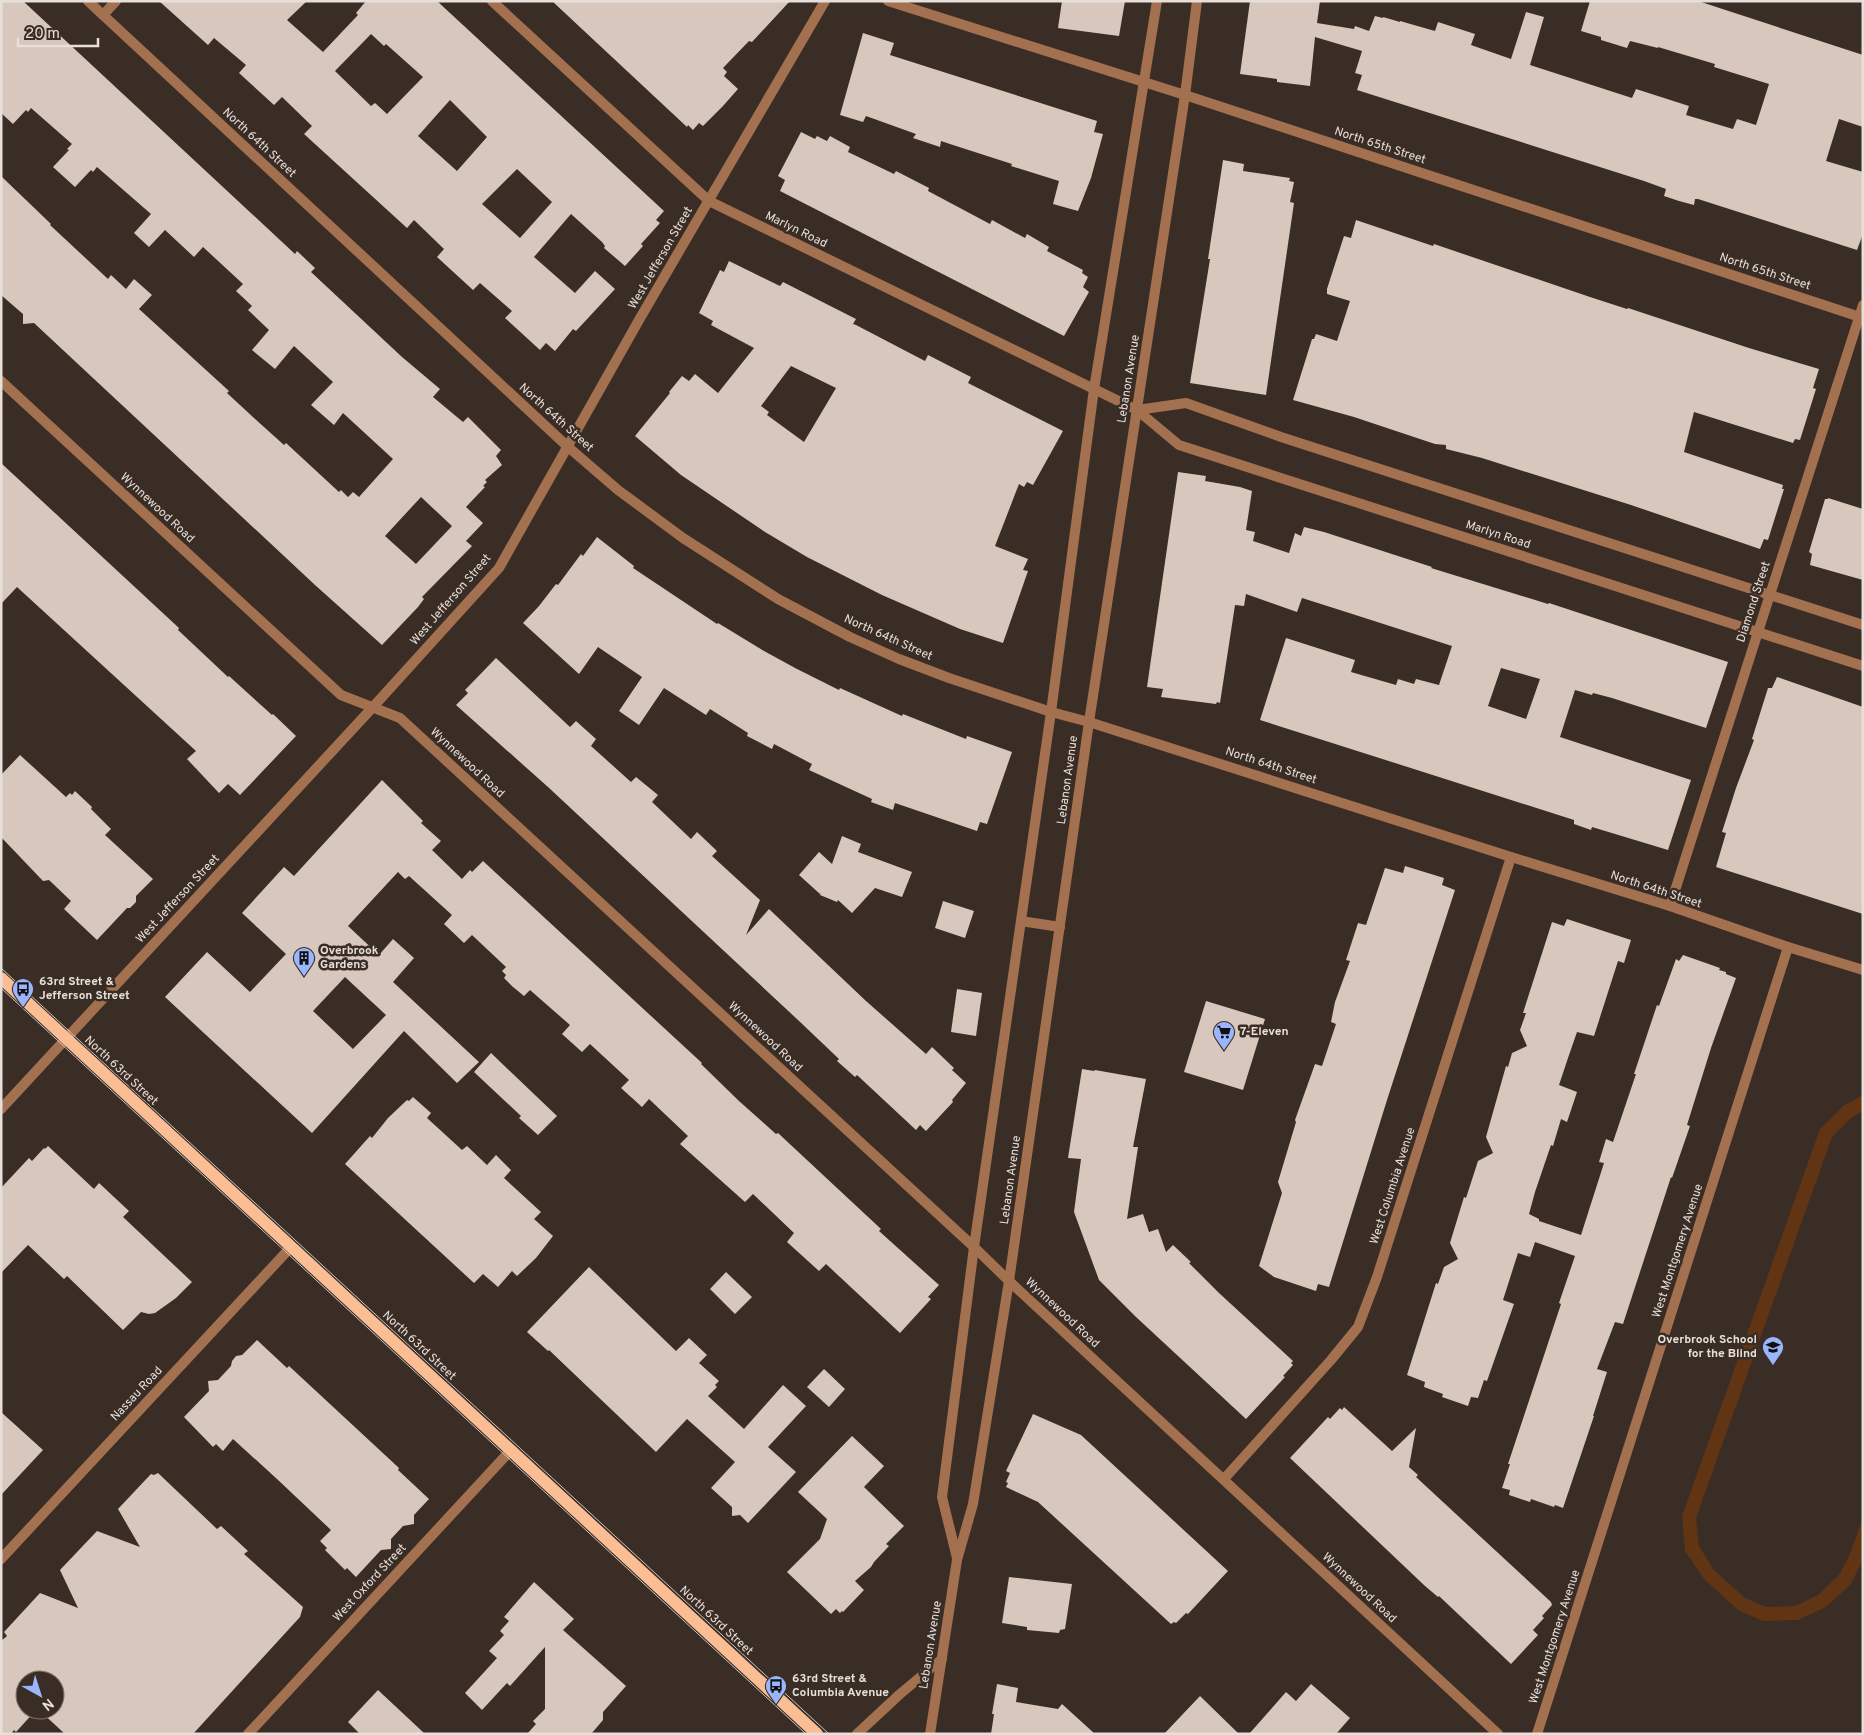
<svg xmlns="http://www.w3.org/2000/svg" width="1864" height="1735" font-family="Overpass,sans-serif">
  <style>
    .green { fill: #613413 }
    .building { fill: #d8c7bc; fill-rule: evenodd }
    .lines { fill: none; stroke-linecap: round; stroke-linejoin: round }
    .minor { stroke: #a37150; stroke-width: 10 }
    .primary { stroke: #fbbd94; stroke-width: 12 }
    .tram { stroke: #d0c7c1; stroke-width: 1 }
    .labels { text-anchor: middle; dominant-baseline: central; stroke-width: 5; stroke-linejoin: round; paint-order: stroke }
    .street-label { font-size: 12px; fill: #e7dfd9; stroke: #3a2d25 }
    .poi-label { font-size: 12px; font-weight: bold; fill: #e7dfd9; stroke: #3a2d25; text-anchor: start }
  </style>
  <rect width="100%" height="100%" fill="#3a2d25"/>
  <polygon class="green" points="1863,1095 1863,1111 1852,1117 1832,1137 1696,1518 1699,1546 1714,1570 1745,1598 1766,1607 1795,1606 1818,1595 1839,1575 1849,1556 1863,1518 1863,1559 1851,1584 1826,1607 1798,1620 1763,1621 1738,1610 1704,1579 1685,1551 1682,1516 1820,1129 1843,1106"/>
  <g class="building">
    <path d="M1 1H23L295 254 297 251 315 268 311 272 402 357 440 389 433 397 463 422 468 417 501 450 496 456 502 465 485 480 487 482 483 486 485 487 466 507 483 523 466 541 472 546 422 597 424 599 418 607 382 645 315 585 34 323 23 324V314L1 295V176L51 224 50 225 108 279 111 275 126 289 134 279 152 295 139 309 229 391 227 393 254 418 284 445 286 443 339 492 341 490 348 497 353 492 359 497 393 459 343 413 334 425 311 405 333 382 294 346 275 369 252 350 269 330 248 310 252 306 236 291 243 284 203 247 194 257 165 230 149 247 134 233 151 214 97 167 93 172 91 170 75 187 53 167 69 150 67 149 72 144 31 108 28 112 26 110 13 124 1 113ZM421 497 452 526 416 564 385 536Z"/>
    <path d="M159 1H307L287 20 323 52 358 15 356 13 366 1H437L664 211 656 220 660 223 641 244 643 246 625 266 604 248 605 246 602 242 571 214 534 257 575 293 595 271 615 289 576 331 573 329 555 351 546 343 540 350 505 318 512 311 480 283 473 290 437 257 444 249 414 220 407 228 304 134 312 126 282 97 274 105 239 73 246 65 214 38 208 45ZM371 34 384 46 386 44 423 77 387 114 375 103 371 106 335 71ZM450 100 487 137 457 171 418 136ZM517 169 552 202 520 238 482 204Z"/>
    <polygon points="552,1 790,1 752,42 749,41 723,68 727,72 724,76 738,89 723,106 703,126 699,123 693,130 688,125 687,127"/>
    <polygon points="1062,1 1125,1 1119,36 1058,28"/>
    <polygon points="1250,1 1320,1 1317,23 1354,29 1355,26 1369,31 1375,16 1383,18 1383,17 1400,22 1400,21 1435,31 1438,22 1475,34 1471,45 1511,59 1526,12 1544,17 1530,65 1632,98 1636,89 1689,106 1686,115 1733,129 1737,119 1756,125 1769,84 1714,67 1715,64 1658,47 1658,48 1630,41 1627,48 1601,40 1601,37 1581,31 1590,1 1698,1 1863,55 1863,127 1839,119 1826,161 1863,172 1863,234 1857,250 1698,199 1695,199 1694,205 1679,201 1664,196 1666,189 1644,181 1357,90 1362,75 1355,73 1362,51 1315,37 1310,86 1277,82 1277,79 1240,74"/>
    <polygon points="863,33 894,43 890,55 1097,121 1094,132 1103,134 1091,178 1078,211 1053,204 1059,181 1011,166 1012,164 953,145 941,141 940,147 913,138 916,134 866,116 863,122 840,115"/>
    <polygon points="801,132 815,139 817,136 827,141 830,136 850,147 848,152 894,174 896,171 929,188 928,191 990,224 992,220 1025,238 1027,234 1049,247 1047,251 1083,270 1082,273 1088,277 1083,287 1089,292 1064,336 780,191 785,180 778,176"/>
    <polygon points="1223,160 1244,164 1243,171 1290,178 1289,181 1294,182 1290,202 1294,203 1266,395 1190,383 1210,259 1208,259"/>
    <polygon points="1356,220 1433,246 1434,244 1590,297 1627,309 1628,308 1749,348 1819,369 1813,388 1816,389 1800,440 1795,439 1793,443 1694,412 1684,452 1783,485 1782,489 1784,489 1768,540 1764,539 1760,549 1631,505 1482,458 1446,449 1446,445 1435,444 1354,417 1293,400 1312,339 1314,339 1316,334 1337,341 1350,301 1327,294 1327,289 1344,236 1351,238"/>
    <path d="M729 261 780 286 783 282 856 319 853 324 856 325 925 361 928 355 971 377 968 383 1063 431 1033 485 1027 482 1024 487 1019 484 995 546 1028 559 1023 570 1028 571 1003 643 960 629 882 595 807 557 765 532 681 475 635 436 670 393 669 392 682 376 689 381 695 374 718 393 754 348 711 325 713 321 699 313 720 270 724 272ZM791 366 836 388 804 442 767 415 769 412 761 406Z"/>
    <polygon points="1,463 179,628 178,630 228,677 229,676 272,715 273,714 296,736 240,795 228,784 219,793 187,759 196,751 17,587 1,604"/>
    <path d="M1178 472 1206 476 1205 481 1240 487 1252 491 1246 530 1255 532 1253 541 1289 553 1295 533 1301 536 1304 527 1324 532 1432 567 1431 568 1548 604 1549 603 1728 662 1706 728 1612 698 1593 693 1592 695 1575 690 1560 737 1691 780 1668 850 1592 827 1591 830 1574 824V820L1260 720 1286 638 1355 660 1351 672 1396 685 1398 679 1414 684 1416 679 1439 685 1452 646 1343 611 1302 598 1297 612 1246 594 1244 606 1235 605 1220 703 1217 702 1216 704 1161 697 1163 689 1147 687ZM1501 668 1540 679 1526 719 1488 706Z"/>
    <polygon points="1828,498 1863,509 1863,580 1810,565 1812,554 1809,552 1825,499 1828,499"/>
    <polygon points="597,537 634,566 633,568 717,624 718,623 764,651 797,669 839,690 840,688 902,716 903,714 966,739 967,736 1012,752 987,824 980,822 977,831 895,803 893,810 871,802 872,799 809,770 812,764 774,744 772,749 747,736 748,733 710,709 706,715 664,688 639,725 619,711 642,677 598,647 579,674 523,623 539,606 556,584 558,585 581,554 583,556"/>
    <polygon points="496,658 570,727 576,721 596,739 591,746 631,782 636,777 658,795 652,802 691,839 697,832 717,851 712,856 760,900 746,935 769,909 866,1001 926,1054 932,1047 954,1068 952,1070 966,1083 952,1100 953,1102 926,1131 920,1125 916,1130 857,1075 855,1077 837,1061 839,1059 798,1020 548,787 456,705 468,693 465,690"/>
    <polygon points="1777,677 1863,707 1863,914 1716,867 1726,833 1722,832 1736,788 1754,740 1752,739 1768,688 1772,688"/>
    <polygon points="20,755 66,797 70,793 72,795 75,791 92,807 91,809 111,829 105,835 153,879 136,896 136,902 130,908 127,908 97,940 64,909 71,901 49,880 43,881 1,837 1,775"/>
    <path d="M382 780 423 821 421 823 441 841 432 850 462 879 470 870 472 872 483 861 702 1063 701 1064 739 1101 776 1134 778 1133 837 1188 881 1229 879 1231 939 1285 928 1297 931 1299 900 1333 826 1264 819 1271 787 1242 794 1233 753 1194 745 1202 680 1144 688 1136 649 1099 642 1107 621 1088 629 1080 590 1044 582 1052 562 1034 570 1025 530 990 524 996 513 987 504 978 506 975 502 971 506 967 472 935 464 943 444 924 452 915 409 876 405 879 398 872 348 926 379 955 393 939 414 958 393 982 479 1062 457 1083 404 1031 312 1133 165 997 207 952 250 992 286 954 242 913 284 867 294 876ZM345 977 386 1015 353 1049 313 1011Z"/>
    <polygon points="842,836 861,844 858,852 912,872 902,897 875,888 852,913 838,900 837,902 820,895 821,892 820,894 799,875 819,852 832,864"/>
    <polygon points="1405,866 1444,878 1442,885 1455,890 1387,1100 1329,1287 1318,1284 1316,1291 1274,1277 1259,1266 1282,1193 1278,1182 1296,1122 1295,1120 1315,1064 1322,1066 1336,1024 1331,1022 1335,1002 1350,961 1346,960 1358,923 1366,925 1385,868 1403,873"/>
    <polygon points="943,901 974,911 965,938 935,928"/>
    <polygon points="1567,919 1631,940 1624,963 1618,961 1594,1036 1577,1032 1568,1058 1559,1085 1577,1092 1567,1122 1561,1119 1553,1146 1551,1145 1535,1192 1529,1214 1539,1219 1539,1221 1581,1235 1604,1163 1599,1162 1606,1139 1613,1142 1636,1074 1634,1074 1657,1005 1659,1006 1676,959 1679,961 1683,955 1720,968 1719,970 1726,972 1726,974 1736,978 1711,1048 1687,1125 1690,1126 1672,1178 1671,1177 1623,1324 1615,1322 1597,1369 1607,1372 1593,1416 1594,1416 1563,1508 1555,1505 1554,1507 1531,1499 1530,1502 1509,1495 1510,1490 1502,1488 1510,1464 1508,1464 1561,1304 1559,1303 1575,1256 1535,1242 1530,1257 1518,1253 1503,1300 1514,1304 1487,1381 1484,1380 1478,1398 1471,1397 1468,1406 1442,1397 1443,1394 1424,1387 1425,1382 1407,1375 1436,1283 1438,1284 1444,1267 1458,1259 1450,1243 1464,1197 1466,1198 1478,1161 1493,1153 1486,1137 1506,1066 1508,1067 1512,1053 1527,1046 1520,1030 1526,1013 1523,1013 1552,922 1564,926"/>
    <polygon points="957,989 982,993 976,1036 951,1032"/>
    <polygon points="1206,1001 1265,1019 1243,1090 1184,1072"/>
    <polygon points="491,1053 557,1116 538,1135 519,1118 521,1116 474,1072"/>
    <polygon points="1082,1069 1094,1071 1095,1070 1146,1079 1133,1147 1138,1147 1127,1219 1143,1214 1149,1232 1158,1229 1166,1252 1173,1245 1191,1262 1189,1263 1219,1293 1293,1361 1291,1363 1293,1365 1283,1376 1285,1377 1246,1419 1136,1317 1099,1280 1074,1212 1081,1159 1068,1158"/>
    <polygon points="413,1097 431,1113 427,1118 462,1150 467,1146 487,1165 496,1155 511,1170 504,1178 541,1212 534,1219 553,1236 536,1258 517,1276 512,1271 498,1287 483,1274 474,1283 345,1164 370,1136 372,1138 388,1118 407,1100 409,1101"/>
    <polygon points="48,1146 94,1189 99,1183 129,1211 123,1217 192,1282 176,1298 155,1313 149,1314 141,1312 123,1330 67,1276 64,1279 28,1245 1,1273 1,1188 29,1158 32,1161 44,1148 45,1149"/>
    <polygon points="589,1267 676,1351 689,1338 707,1355 699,1363 719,1381 715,1385 717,1387 708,1396 744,1429 783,1385 806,1406 768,1447 796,1472 748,1523 740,1515 732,1516 732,1507 711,1488 735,1462 687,1419 656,1452 549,1350 548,1351 527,1332"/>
    <polygon points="726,1272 752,1297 735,1314 710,1289"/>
    <polygon points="257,1340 287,1368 289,1366 399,1468 398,1470 429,1499 414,1515 414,1524 403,1526 391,1539 391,1549 381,1550 356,1577 347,1568 345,1570 325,1550 327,1548 320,1541 331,1530 277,1479 233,1439 223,1451 216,1444 213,1447 184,1417 209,1391 208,1381 218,1380 231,1366 232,1361 236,1356 242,1355"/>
    <polygon points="824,1369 845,1389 829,1407 807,1387"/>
    <polygon points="1344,1407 1392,1451 1416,1428 1409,1467 1418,1475 1416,1477 1551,1602 1552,1605 1542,1616 1544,1618 1533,1630 1538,1635 1511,1664 1439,1596 1438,1597 1425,1586 1290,1458 1328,1417 1330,1419 1340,1408 1342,1410"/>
    <polygon points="1,1412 43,1450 1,1495"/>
    <polygon points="1033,1414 1081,1435 1228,1571 1188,1614 1186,1613 1176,1623 1174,1622 1171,1624 1038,1502 1006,1487 1008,1483 1006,1482 1010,1473 1006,1471"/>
    <polygon points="852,1436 884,1466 864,1487 904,1526 886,1544 889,1546 874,1562 871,1567 855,1581 864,1590 843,1612 842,1611 840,1613 836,1609 831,1614 787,1572 820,1539 827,1519 798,1492"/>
    <polygon points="158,1473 217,1529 221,1526 248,1551 244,1554 303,1607 300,1617 193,1734 65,1734 39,1710 55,1710 55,1680 25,1680 25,1710 36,1710 16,1732 14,1730 11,1734 1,1734 1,1641 7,1636 4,1632 40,1593 78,1608 60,1570 97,1531 140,1547 118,1509 151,1474 154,1475"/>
    <polygon points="1009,1577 1072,1584 1065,1629 1060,1630 1059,1633 1027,1630 1027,1627 1002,1623"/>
    <polygon points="534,1582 574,1619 563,1630 626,1686 603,1712 603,1720 591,1734 527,1734 536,1724 533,1721 545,1709 545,1647 510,1686 507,1683 482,1710 465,1693 497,1658 489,1651 504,1635 500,1631 509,1621 504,1617"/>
    <polygon points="997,1684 1018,1688 1016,1702 1058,1709 1062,1704 1095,1734 991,1734 994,1714 992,1714"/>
    <polygon points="1311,1684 1350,1718 1336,1734 1249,1734 1286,1692 1296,1701"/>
    <polygon points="378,1690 425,1734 360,1734 348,1722"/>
    <polygon points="1200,1696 1239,1734 1164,1734"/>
  </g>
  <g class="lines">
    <g class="minor">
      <polyline points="88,1 567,446 618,490 683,538 778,599 850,637 899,659 949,678 1051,712 1089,722 1511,857 1670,906 1788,947 1863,970"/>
      <polyline points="492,1 709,201 1137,410 1179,445 1863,666"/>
      <polyline points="888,1 1185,95 1863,318"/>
      <polyline points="103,15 116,1"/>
      <polyline points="1,381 341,695 400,718 974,1247 1009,1281 1498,1734"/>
      <polyline points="1137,410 1186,403 1281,437 1863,625"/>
      <polyline points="1670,906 1863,305"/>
      <polyline points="1021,921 1060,927"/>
      <polyline points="1,1109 373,707 499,568 639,320 825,1"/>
      <polyline points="1224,1479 1331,1360 1358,1327 1377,1277 1511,857"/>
      <polyline points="957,1558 942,1497 974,1247 1051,712 1094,389 1157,1"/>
      <polyline points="1,1559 291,1247"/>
      <polyline points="248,1734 511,1450"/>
      <polyline points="857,1734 900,1694 942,1659"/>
      <polyline points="930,1734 957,1560 973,1504 1009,1281 1089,722 1185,95 1197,1"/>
      <polyline points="1537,1734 1788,947"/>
    </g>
    <polyline class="primary" points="1,978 817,1734"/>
    <g class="tram">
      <polyline points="1,968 829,1734"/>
      <polyline points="1,988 806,1734"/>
    </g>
  </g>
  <defs>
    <g id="building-pin" transform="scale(1.125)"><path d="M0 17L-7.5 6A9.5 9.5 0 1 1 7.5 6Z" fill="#9bb5fd" stroke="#3a2d25"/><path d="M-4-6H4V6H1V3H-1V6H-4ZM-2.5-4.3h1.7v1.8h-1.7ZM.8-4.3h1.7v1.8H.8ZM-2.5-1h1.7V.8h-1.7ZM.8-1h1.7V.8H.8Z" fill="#111"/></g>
    <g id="bus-pin" transform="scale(1.125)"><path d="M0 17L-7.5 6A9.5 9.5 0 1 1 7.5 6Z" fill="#9bb5fd" stroke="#3a2d25"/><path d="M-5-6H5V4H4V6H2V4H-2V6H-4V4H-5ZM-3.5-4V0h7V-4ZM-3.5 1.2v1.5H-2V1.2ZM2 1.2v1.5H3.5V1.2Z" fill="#111"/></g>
    <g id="supermarket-pin" transform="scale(1.125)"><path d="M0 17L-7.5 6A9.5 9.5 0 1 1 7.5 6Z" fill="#9bb5fd" stroke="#3a2d25"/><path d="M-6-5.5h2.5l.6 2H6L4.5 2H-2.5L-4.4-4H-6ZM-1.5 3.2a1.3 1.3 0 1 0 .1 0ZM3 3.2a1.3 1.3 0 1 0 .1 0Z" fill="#111"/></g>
    <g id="school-pin" transform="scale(1.125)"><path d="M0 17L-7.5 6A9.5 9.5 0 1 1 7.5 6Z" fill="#9bb5fd" stroke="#3a2d25"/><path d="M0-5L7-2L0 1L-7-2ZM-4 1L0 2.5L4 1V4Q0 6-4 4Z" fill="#111"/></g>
  </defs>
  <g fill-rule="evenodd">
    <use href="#building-pin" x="304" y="958"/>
    <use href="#bus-pin" x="23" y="989"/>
    <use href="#supermarket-pin" x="1224" y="1032"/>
    <use href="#school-pin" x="1773" y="1347"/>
    <use href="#bus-pin" x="776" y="1686"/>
  </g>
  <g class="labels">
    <g class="street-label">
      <text transform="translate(259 143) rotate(43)">North 64th Street</text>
      <text transform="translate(1380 146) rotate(18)">North 65th Street</text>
      <text transform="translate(796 230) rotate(26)">Marlyn Road</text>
      <text transform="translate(661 258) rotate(-60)">West Jefferson Street</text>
      <text transform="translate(1765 272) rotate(18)">North 65th Street</text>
      <text transform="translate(1129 379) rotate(-81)">Lebanon Avenue</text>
      <text transform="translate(556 418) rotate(42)">North 64th Street</text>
      <text transform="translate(157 508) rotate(43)">Wynnewood Road</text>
      <text transform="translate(1498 535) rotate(18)">Marlyn Road</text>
      <text transform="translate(451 600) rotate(-49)">West Jefferson Street</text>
      <text transform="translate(1754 602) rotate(-72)">Diamond Street</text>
      <text transform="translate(888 638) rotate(24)">North 64th Street</text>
      <text transform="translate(467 763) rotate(43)">Wynnewood Road</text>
      <text transform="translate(1271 766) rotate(18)">North 64th Street</text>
      <text transform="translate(1068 780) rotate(-82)">Lebanon Avenue</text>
      <text transform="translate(1656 890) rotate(18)">North 64th Street</text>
      <text transform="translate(178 899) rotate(-47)">West Jefferson Street</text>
      <text transform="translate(765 1037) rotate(43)">Wynnewood Road</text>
      <text transform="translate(121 1071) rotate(43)">North 63rd Street</text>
      <text transform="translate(1011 1180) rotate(-82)">Lebanon Avenue</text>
      <text transform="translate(1393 1186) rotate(-72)">West Columbia Avenue</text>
      <text transform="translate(1678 1251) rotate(-72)">West Montgomery Avenue</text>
      <text transform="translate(1062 1313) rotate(43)">Wynnewood Road</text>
      <text transform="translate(419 1346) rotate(43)">North 63rd Street</text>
      <text transform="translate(137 1394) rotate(-47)">Nassau Road</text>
      <text transform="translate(370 1583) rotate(-47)">West Oxford Street</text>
      <text transform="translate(1359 1588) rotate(43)">Wynnewood Road</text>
      <text transform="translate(716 1621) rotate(43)">North 63rd Street</text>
      <text transform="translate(1555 1637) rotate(-72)">West Montgomery Avenue</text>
      <text transform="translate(931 1645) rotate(-81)">Lebanon Avenue</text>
    </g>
    <g class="poi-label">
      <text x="320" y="951">Overbrook<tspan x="320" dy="14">Gardens</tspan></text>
      <text x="39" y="982">63rd Street &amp;<tspan x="39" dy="14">Jefferson Street</tspan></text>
      <text x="1240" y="1032">7-Eleven</text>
      <text x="1757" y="1340" text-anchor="end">Overbrook School<tspan x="1757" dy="14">for the Blind</tspan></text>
      <text x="792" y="1679">63rd Street &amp;<tspan x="792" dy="14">Columbia Avenue</tspan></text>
    </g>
  </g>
  <rect width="1864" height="1735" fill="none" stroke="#e7dfd9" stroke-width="5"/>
  <g transform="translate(40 1695) rotate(141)"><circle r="24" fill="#3a2d25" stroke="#7f746d"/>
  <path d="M0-4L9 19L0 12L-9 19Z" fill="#9bb5fd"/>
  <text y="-8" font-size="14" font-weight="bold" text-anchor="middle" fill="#e7dfd9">N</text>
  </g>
  <path d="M18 38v8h80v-8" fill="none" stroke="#e7dfd9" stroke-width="2.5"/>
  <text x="25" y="38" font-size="15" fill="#e7dfd9" stroke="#3a2d25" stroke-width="4" paint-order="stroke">20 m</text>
</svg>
